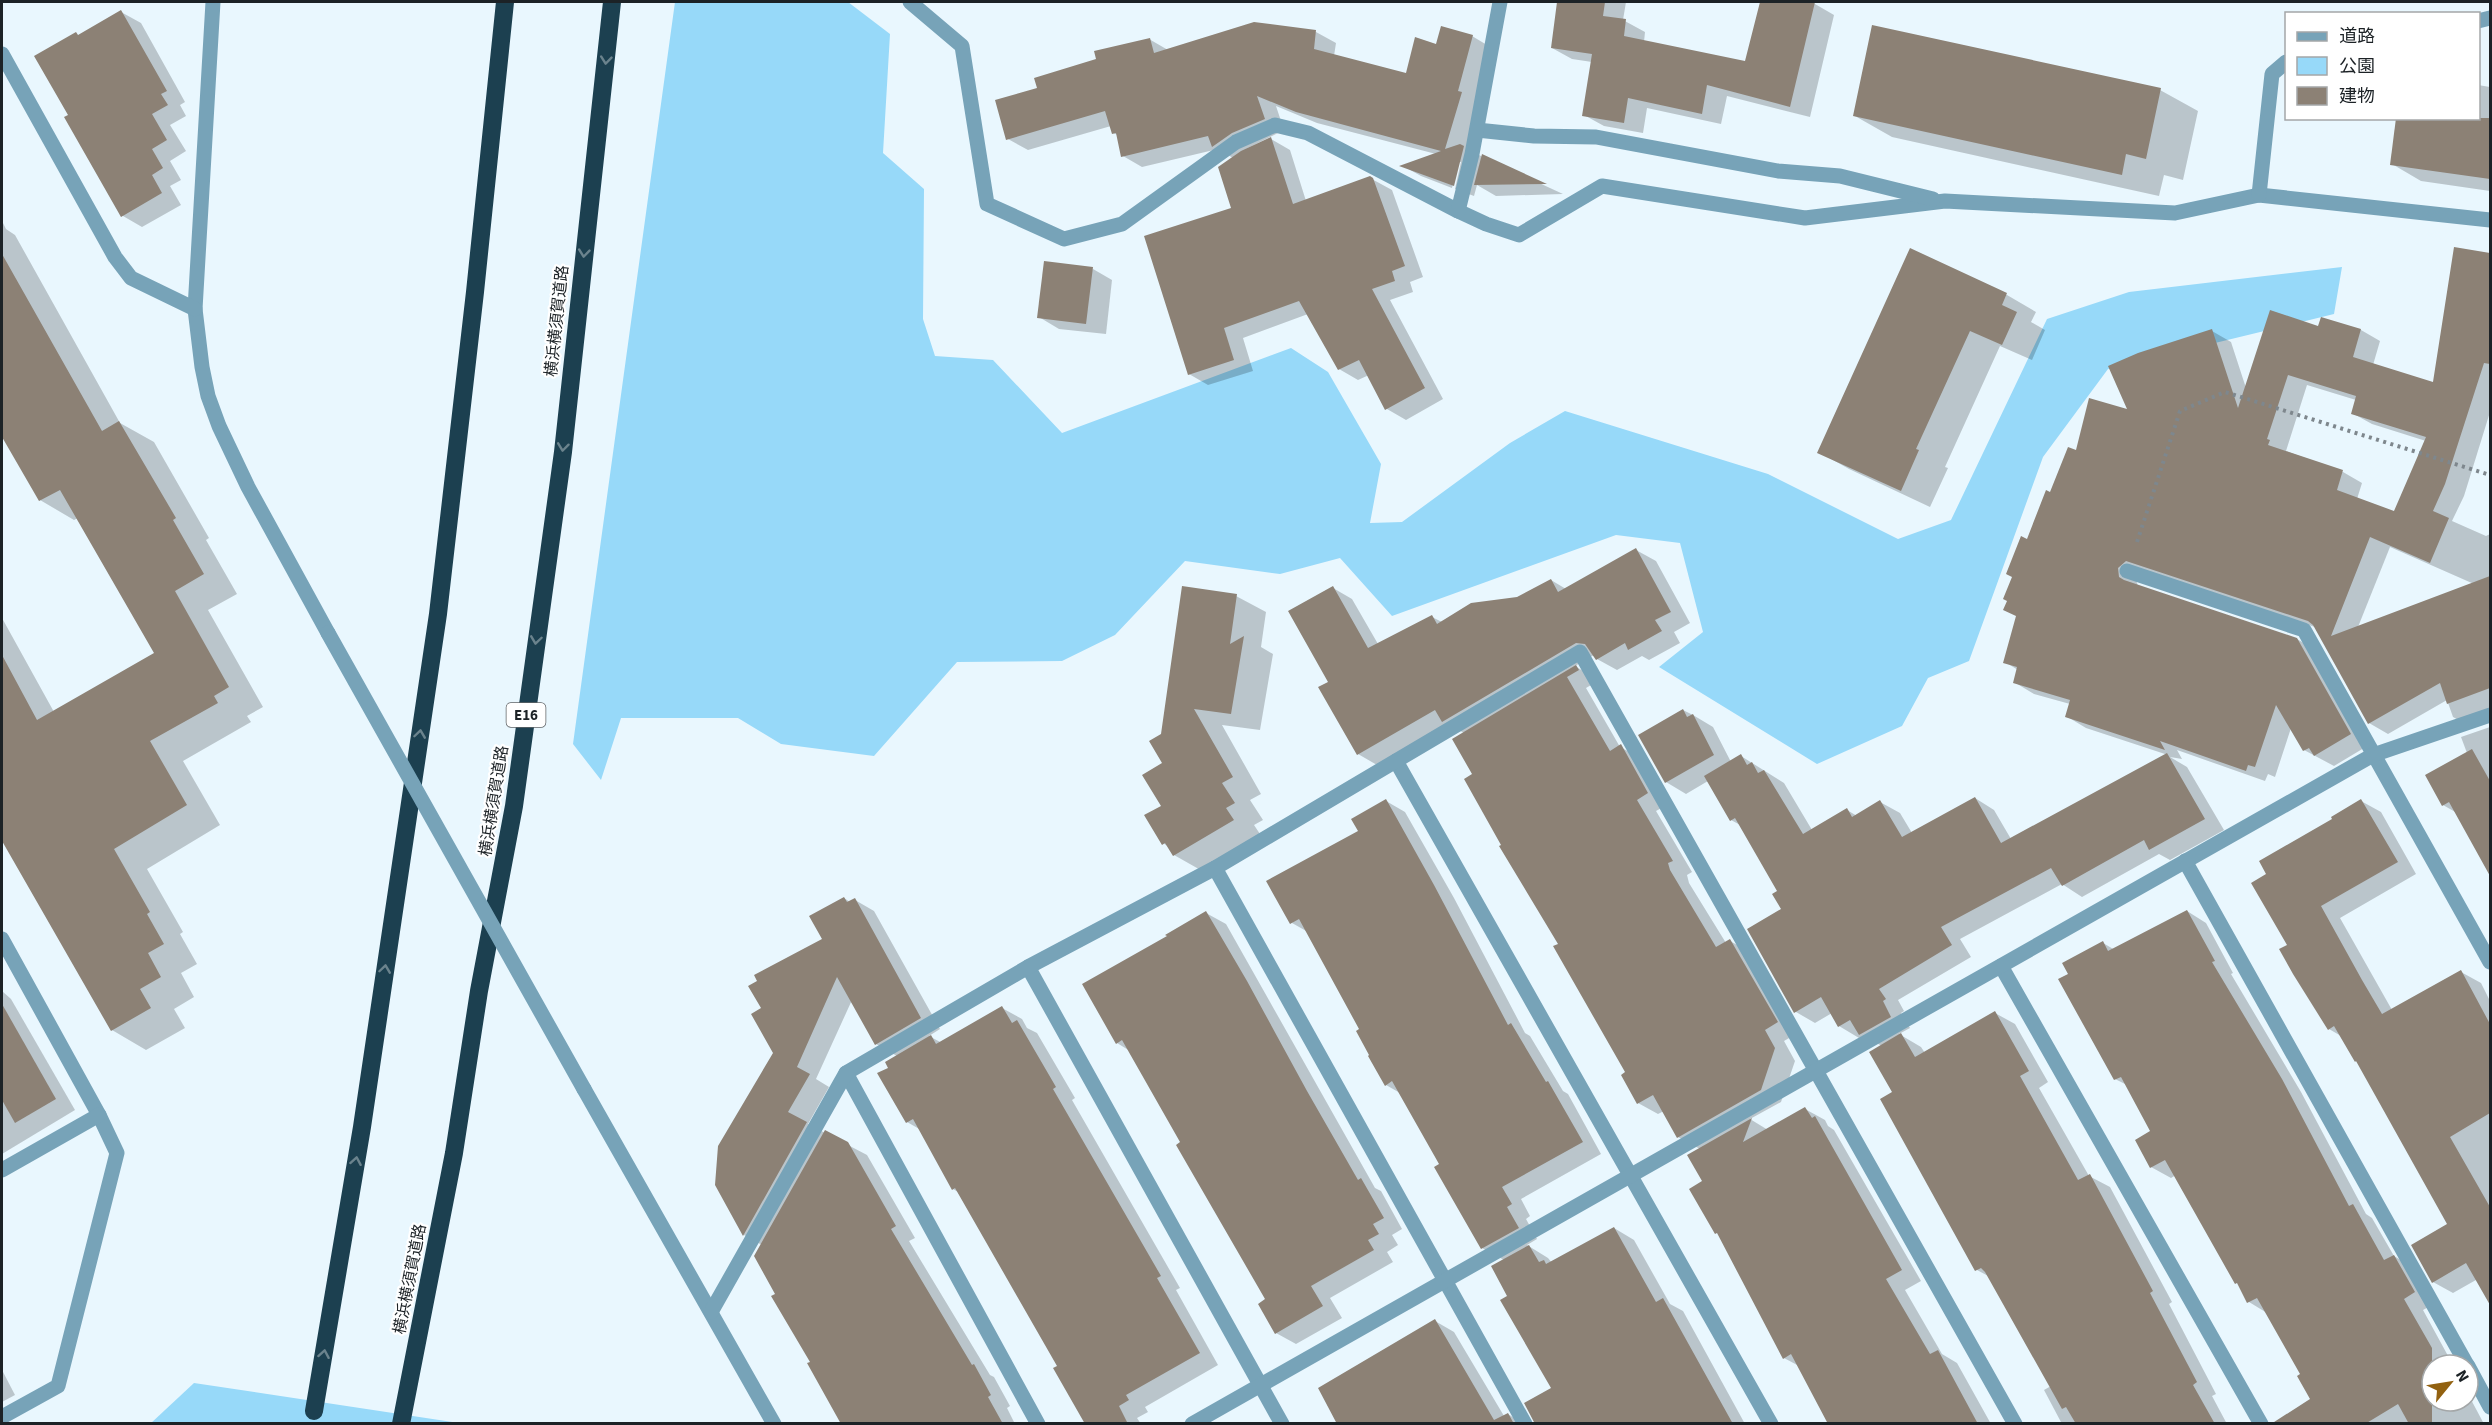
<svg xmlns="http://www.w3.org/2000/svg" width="2492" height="1425" font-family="'Source Sans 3','Noto Sans JP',sans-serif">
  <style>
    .green { fill: #97d9f9 }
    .shadow { fill: #0003; fill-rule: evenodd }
    .building { fill: #8c8175; fill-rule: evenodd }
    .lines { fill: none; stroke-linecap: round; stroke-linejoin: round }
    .path { stroke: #7e878d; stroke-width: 4; stroke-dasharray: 3 4.5; stroke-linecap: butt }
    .minor { stroke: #77a3b8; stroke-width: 15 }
    .highway { stroke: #1c4050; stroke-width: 18 }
    .minor-bridge { stroke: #77a3b8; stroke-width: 15 }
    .oneway { stroke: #6b838d }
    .labels { text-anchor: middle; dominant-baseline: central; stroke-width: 4.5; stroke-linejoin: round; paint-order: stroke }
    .shield { fill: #fff; stroke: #606467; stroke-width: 1.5 }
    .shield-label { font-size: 15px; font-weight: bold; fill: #1c2226 }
    .street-label { font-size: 16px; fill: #1c2226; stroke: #fff }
  </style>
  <rect width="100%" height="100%" fill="#e9f7fe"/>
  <g class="green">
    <polygon points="675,2 848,2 890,34 883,153 924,189 923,319 935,356 993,360 1062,433 1291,348 1328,372 1381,464 1370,523 1402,522 1510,443 1565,411 1768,474 1898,539 1951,520 2047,319 2129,292 2342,267 2334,314 2108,369 2043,457 1969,661 1928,678 1902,726 1817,764 1659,667 1703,632 1680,543 1616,535 1392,616 1340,558 1280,574 1185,561 1115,635 1062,661 957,662 874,756 781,744 738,718 621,718 601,780 573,744"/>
    <polygon points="194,1383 459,1423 150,1424"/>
  </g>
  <g class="shadow">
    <polygon points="1558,2 1626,2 1623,20 1645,32 1644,42 1746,63 1761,2 1804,2 1815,4 1834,15 1810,117 1727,96 1721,124 1647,108 1643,133 1604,126 1584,115 1592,62 1572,59 1552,48"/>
    <polygon points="121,12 141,23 185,102 180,105 186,116 170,125 186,151 170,161 181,180 170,186 181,205 142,227 123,216 70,116 79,36"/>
    <polygon points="1316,32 1336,43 1334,56 1407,74 1437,45 1472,36 1492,48 1468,150 1563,194 1496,196 1477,185 1474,196 1455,189 1461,162 1458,162 1452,188 1421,176 1403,166 1436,154 1317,123 1276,106 1284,130 1246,149 1271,139 1290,150 1306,201 1370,178 1392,190 1423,277 1410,282 1413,292 1390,300 1443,399 1406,420 1387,409 1369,375 1358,380 1339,369 1308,314 1243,338 1253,371 1208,385 1189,374 1233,209 1233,158 1218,149 1142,167 1123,156 1118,135 1113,133 1111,126 1028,150 1008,139 1038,89 1098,60 1149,39 1168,50"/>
    <polygon points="2478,85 2490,87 2490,191 2421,181 2392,164 2478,118"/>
    <polygon points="2160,90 2198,111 2183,180 2164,175 2159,196 1892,137 1855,116"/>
    <polygon points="2,221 6,229 15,235 120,423 154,442 209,538 206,540 237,594 208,610 263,707 247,716 251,722 183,761 220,825 147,869 183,932 180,934 197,964 181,973 194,997 174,1009 185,1028 146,1050 112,1030 2,838 2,618 54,712 156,653 78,518 74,520 40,500 2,434"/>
    <path d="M2455 249 2490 254V412L2464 496 2452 521 2486 536 2490 534V722L2473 728 2453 717 2447 700 2388 734 2369 723 2315 627 2146 572 2136 580 2138 586 2297 639 2317 651 2369 745 2334 766 2304 750 2291 728 2275 777 2268 774 2265 781 2177 750 2182 759 2170 757 2187 767 2224 830 2170 860 2159 854 2082 897 2062 884 1960 939 1971 957 1898 1000 1904 1011 1901 1013 1910 1028 1899 1034 1921 1047 1925 1053 1995 1013 2015 1024 2048 1082 2039 1088 2089 1176 2110 1187 2172 1302 2169 1304 2216 1394 2212 1396 2227 1424H2062L2044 1390 2051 1386 1990 1277 1977 1270 1894 1093 1882 1046 1863 1036 1859 1038 1839 1026 1832 1013 1815 1023 1796 1012 1779 892 1742 826 1731 820 1708 781 1686 794 1666 782 1640 735 1683 710 1693 715 1713 727 1731 762 1741 756 1784 783 1812 830 1847 810 1857 816 1880 802 1900 813 1912 833 1975 798 1994 810 2011 839 2168 755 2086 728 2066 716 2070 704 2034 694 2014 682 2018 670 2005 662 2018 617 2027 541 2051 494 2077 452 2129 411 2212 331 2231 342 2246 388 2319 328 2361 330 2380 341 2373 365 2435 384ZM2307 385 2356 400 2352 413 2372 424 2426 441 2395 513 2357 499 2362 483 2343 472 2286 451ZM2390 547 2474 584 2358 627Z"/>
    <polygon points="1911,250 2007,295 2036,312 2031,322 2045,330 2032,360 2000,346 1945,467 1948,468 1930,507 1849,469 1819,452"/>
    <polygon points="1093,269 1112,280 1106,334 1059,329 1039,317"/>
    <polygon points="1636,550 1656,561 1690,623 1674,632 1680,643 1649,660 1642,656 1617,670 1597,659 1594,655 1575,666 1596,679 1598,681 1586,688 1620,747 1641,758 1667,805 1656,811 1692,872 1687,875 1689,883 1726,943 1730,941 1750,952 1796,1034 1784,1041 1795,1061 1781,1102 1750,1119 1768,1130 1805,1109 1825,1120 1828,1126 1834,1130 1921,1281 1905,1290 1942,1354 1957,1363 1991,1424 1830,1424 1799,1366 1784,1358 1704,1182 1700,1149 1678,1137 1664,1111 1658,1114 1638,1103 1627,1073 1474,775 1464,733 1448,724 1377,765 1358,754 1330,682 1333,588 1352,599 1378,644 1432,617 1442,622 1517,599 1551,580 1566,589"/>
    <polygon points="1236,596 1266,612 1261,647 1273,654 1260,730 1222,725 1261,794 1250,800 1263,820 1254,825 1262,837 1204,872 1174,855 1169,847 1163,843 1162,735"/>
    <polygon points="2490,727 2490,870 2457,813 2443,805 2467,753 2461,737"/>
    <polygon points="1386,801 1405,812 1454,898 1525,1033 1530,1036 1563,1091 1568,1094 1601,1154 1521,1199 1530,1216 1526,1219 1537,1239 1527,1245 1548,1258 1552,1263 1614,1228 1634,1240 1670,1304 1683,1311 1745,1424 1536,1424 1553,1388 1509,1297 1504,1260 1482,1248 1442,1164 1400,1093 1386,1085 1362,1029 1308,932 1292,923"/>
    <polygon points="2361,801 2381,812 2416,874 2340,918 2392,1010 2461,972 2481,983 2490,1001 2490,1288 2483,1276 2453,1293 2433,1282 2449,1224 2359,1063 2356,1061 2341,1036 2329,1029 2289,945 2268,875 2334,820"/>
    <polygon points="844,898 850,902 855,900 874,911 940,1029 929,1036 942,1043 1002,1008 1022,1019 1027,1028 1037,1033 1075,1098 1072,1100 1180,1288 1176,1290 1218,1365 1145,1407 1148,1412 1137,1418 1141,1424 1087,1424 1059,1366 958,1192 953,1189 921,1130 907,1122 880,1074 890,1068 897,1056 876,1044 852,1000 816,1079 829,1087 808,1124 867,1155 915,1238 909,1241 990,1375 994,1377 1010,1406 1007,1408 1015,1424 842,1424 777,1295 762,1245 744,1235 716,1185 774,1053 763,1009 824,939"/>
    <polygon points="2187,911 2206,923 2233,973 2231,974 2301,1092 2366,1214 2372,1218 2394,1256 2414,1268 2434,1304 2423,1310 2453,1365 2432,1365 2432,1401 2468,1401 2468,1394 2484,1424 2308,1424 2312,1400 2302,1375 2267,1313 2249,1302 2176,1175 2171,1178 2151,1167 2152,1132 2127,1085 2115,1079 2070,975 2103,943 2115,950"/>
    <polygon points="1206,913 1226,924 1375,1188 1381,1191 1402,1229 1392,1235 1398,1245 1387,1252 1393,1262 1330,1298 1342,1318 1296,1344 1276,1333 1267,1300 1182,1143 1130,1051 1117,1043 1169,937"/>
    <polygon points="2,991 11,999 75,1110 2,1154"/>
    <polygon points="1435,1321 1454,1332 1504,1416 1508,1414 1523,1424 1340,1424"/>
    <polygon points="2,1370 15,1395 2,1402"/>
  </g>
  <g class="building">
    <polygon points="1557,2 1605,2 1603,16 1626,19 1624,36 1745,61 1760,2 1815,2 1790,107 1707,85 1702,114 1628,98 1624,123 1582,116 1592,54 1551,48"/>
    <polygon points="121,10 167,91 161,94 168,105 152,114 167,140 152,149 163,168 152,175 162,193 121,217 64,117 68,115 34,56 76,32 78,35"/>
    <polygon points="1254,22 1316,30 1314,49 1406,73 1415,37 1436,44 1441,26 1473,35 1458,91 1462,92 1445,149 1460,144 1464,146 1454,186 1399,166 1441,151 1296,112 1257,96 1265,119 1232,133 1212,147 1208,136 1121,157 1116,133 1112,134 1105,111 1006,140 995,100 1037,88 1034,78 1096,59 1094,51 1150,38 1154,53"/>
    <polygon points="1872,25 2161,88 2146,159 2126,154 2122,175 1853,116"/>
    <polygon points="2396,118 2490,118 2490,179 2390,165"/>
    <polygon points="1271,137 1293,204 1370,176 1373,178 1405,266 1392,271 1395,281 1372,289 1425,388 1385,410 1359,360 1338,370 1299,301 1224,328 1234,360 1188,375 1144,236 1231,208 1218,167 1241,151"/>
    <polygon points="1482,154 1547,184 1474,185"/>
    <path d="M2454 247 2490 253V364L2484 363 2445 484 2433 511 2449 518 2430 563 2370 537 2331 636 2490 576V688L2447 704 2440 683 2368 724 2313 625 2308 621 2126 561 2118 568 2119 577 2124 580 2297 638 2351 734 2314 756 2309 748 2303 751 2276 705 2255 767 2248 765 2246 771 2160 741 2165 750 2065 717 2070 700 2013 683 2017 667 2003 663 2016 616 2003 610 2007 601 2003 599 2012 577 2006 574 2021 536 2027 539 2046 490 2050 492 2068 447 2076 450 2089 398 2127 409 2108 366 2138 353 2212 329 2238 408 2270 310 2318 326 2321 317 2361 329 2353 357 2433 382ZM2288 375 2356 396 2351 414 2426 437 2394 511 2337 490 2343 470 2268 445 2270 440 2267 439Z"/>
    <polygon points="1910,248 2007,293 2002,305 2017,312 2002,345 1970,331 1916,449 1919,450 1901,491 1817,453"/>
    <polygon points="2,254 102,431 119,421 176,518 173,520 204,574 175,591 229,687 214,696 218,703 150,741 187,805 114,849 150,912 147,914 164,944 148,953 161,977 140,989 151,1008 111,1031 2,841 2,655 37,720 154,653 60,490 39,501 2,437"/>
    <polygon points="1044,261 1093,267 1086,324 1037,318"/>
    <polygon points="1636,548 1671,612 1655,620 1662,631 1628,650 1625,643 1596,660 1585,644 1576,643 1442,722 1435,710 1357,755 1318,687 1328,682 1288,611 1333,586 1368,648 1432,615 1437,624 1471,603 1517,597 1551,579 1558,592"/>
    <polygon points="1182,586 1237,594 1230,644 1244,636 1231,714 1194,709 1233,777 1222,783 1235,803 1226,808 1234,820 1173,856 1165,843 1162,845 1144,815 1161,806 1142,775 1162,763 1149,741 1161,734"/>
    <polygon points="1576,665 1579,670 1567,677 1610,751 1621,744 1648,793 1637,800 1673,861 1668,863 1670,870 1716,947 1730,939 1778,1022 1765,1030 1775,1048 1761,1090 1677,1138 1653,1095 1637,1104 1621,1075 1625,1072 1553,946 1558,944 1499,846 1501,845 1464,779 1472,774 1452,739"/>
    <polygon points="1683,709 1687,717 1693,714 1714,755 1665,783 1638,735"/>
    <polygon points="2472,749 2490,781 2490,876 2449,802 2442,806 2425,775"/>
    <polygon points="2167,753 2205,819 2149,850 2144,840 2062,886 2051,868 1941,927 1952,945 1879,989 1886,999 1883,1001 1891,1017 1859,1035 1850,1020 1838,1027 1821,997 1794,1013 1747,929 1781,909 1772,894 1777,891 1735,818 1730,821 1704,776 1741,754 1747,765 1752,762 1758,773 1764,770 1803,834 1847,808 1852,817 1880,800 1902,837 1975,797 2001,843"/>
    <polygon points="1386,799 1434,885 1508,1025 1511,1023 1546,1082 1548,1081 1583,1142 1502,1187 1512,1204 1507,1207 1519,1228 1481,1249 1434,1167 1439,1164 1392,1081 1385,1086 1368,1056 1369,1055 1356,1031 1359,1029 1299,919 1290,924 1266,881 1358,831 1351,819"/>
    <polygon points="2361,799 2398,862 2321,906 2362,980 2382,1014 2461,970 2490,1024 2490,1113 2450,1137 2490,1207 2490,1305 2466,1263 2432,1283 2411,1245 2447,1224 2356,1061 2355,1062 2334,1026 2328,1030 2293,974 2279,949 2287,945 2251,883 2266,874 2259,861 2332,819 2331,817"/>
    <polygon points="844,897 847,902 855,898 921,1018 875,1045 837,977 797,1067 810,1074 788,1112 807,1122 743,1236 715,1185 718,1146 773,1053 751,1014 761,1008 748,986 757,981 754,975 822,939 809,916"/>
    <polygon points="2187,910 2215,961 2212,962 2282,1079 2349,1206 2353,1204 2384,1260 2394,1255 2415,1292 2404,1299 2432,1348 2432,1424 2409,1424 2398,1404 2365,1424 2271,1424 2310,1399 2297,1376 2300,1374 2257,1298 2247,1303 2237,1283 2235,1284 2165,1160 2150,1168 2135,1140 2150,1131 2121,1077 2114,1080 2058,979 2068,974 2062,963 2103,941 2108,951"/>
    <polygon points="1206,911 1247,981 1307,1091 1358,1180 1361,1178 1384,1218 1373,1224 1379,1234 1368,1240 1374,1250 1311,1286 1323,1306 1275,1334 1258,1304 1265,1299 1176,1145 1180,1142 1122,1040 1116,1044 1082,984 1167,936 1165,935"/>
    <polygon points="2,1004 56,1099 15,1123 2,1100"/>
    <polygon points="1002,1006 1012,1023 1017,1020 1056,1087 1053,1089 1161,1276 1157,1278 1200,1353 1126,1395 1129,1400 1119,1406 1128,1424 1085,1424 1053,1368 1057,1366 955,1188 952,1190 913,1119 906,1123 877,1073 888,1068 885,1062 931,1035 936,1044"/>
    <polygon points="1995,1011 2029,1071 2020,1076 2078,1180 2090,1174 2153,1291 2150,1293 2197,1382 2193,1385 2215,1424 2076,1424 2066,1407 2062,1409 1985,1272 1981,1268 1975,1271 1880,1099 1892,1092 1869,1052 1901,1033 1915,1057"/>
    <polygon points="1805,1107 1812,1118 1815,1116 1902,1270 1886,1279 1930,1354 1938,1350 1978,1424 1828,1424 1791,1354 1783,1359 1717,1233 1715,1234 1689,1189 1702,1181 1687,1155 1752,1118 1743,1142"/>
    <polygon points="825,1130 848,1142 896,1226 891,1229 972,1365 974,1364 991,1395 988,1397 1003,1424 841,1424 807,1363 810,1362 771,1296 775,1294 754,1256"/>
    <polygon points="1614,1227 1656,1302 1663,1298 1733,1424 1535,1424 1524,1403 1551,1388 1500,1300 1507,1296 1491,1266 1529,1245 1539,1262 1544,1260 1546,1264"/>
    <polygon points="1435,1319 1494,1420 1508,1413 1514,1424 1337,1424 1318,1388"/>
  </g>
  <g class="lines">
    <polyline class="path" points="2137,542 2180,411 2225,392 2490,475"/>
    <g class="minor">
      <polyline points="213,2 195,309 202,367 208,396 219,426 248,487 328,633"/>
      <polyline points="910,2 962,46 987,204 1064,239 1122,224 1236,142 1275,125 1308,133 1458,211 1486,224 1519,235 1602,186 1805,218 1945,201 2175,213 2259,195 2490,220"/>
      <polyline points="2478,21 2490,18"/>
      <polyline points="2,54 115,257 131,278 195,309"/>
      <polyline points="1477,130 1534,136 1596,137 1778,171 1840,176 1933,199"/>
      <polyline points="2259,195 2272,74 2286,62"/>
      <polyline points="1458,211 1472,154 1500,2"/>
      <polyline points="2127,571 2304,630 2490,962"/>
      <polyline points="1396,761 1771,1424"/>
      <polyline points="2185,861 2467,1365"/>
      <polyline points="1215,868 1525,1424"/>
      <polyline points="2,939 99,1115 117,1153 58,1386 2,1417"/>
      <polyline points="2001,966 2261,1424"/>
      <polyline points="1028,967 1282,1424"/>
      <polyline points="846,1073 1038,1424"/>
      <polyline points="584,1089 774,1424"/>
      <polyline points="2,1170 99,1115"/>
      <polyline points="711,1312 846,1073 1028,967 1215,868 1580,652 2015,1424"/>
      <polyline points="2468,1366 2490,1407"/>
      <polyline points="1192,1424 2373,755 2490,715"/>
    </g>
    <g class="highway">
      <polyline points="314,1411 362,1127 438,614 475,292 505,2"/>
      <polyline points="401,1424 454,1153 479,991 514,806 563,452 612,2"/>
    </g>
    <polyline class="minor-bridge" points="328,633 584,1089"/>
  </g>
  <defs><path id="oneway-chevron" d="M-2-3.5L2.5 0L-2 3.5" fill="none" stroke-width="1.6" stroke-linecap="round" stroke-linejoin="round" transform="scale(1.5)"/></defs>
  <g class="oneway">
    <use href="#oneway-chevron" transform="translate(606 60) rotate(96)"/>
    <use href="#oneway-chevron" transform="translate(584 253) rotate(96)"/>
    <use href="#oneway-chevron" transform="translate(563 447) rotate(97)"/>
    <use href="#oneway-chevron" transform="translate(536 640) rotate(98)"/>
    <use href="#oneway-chevron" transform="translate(420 734) rotate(-82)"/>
    <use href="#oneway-chevron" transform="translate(385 969) rotate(-82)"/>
    <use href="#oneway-chevron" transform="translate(356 1161) rotate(-80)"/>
    <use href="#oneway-chevron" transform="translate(324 1354) rotate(-80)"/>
  </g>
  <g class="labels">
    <rect class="shield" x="506.5" y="703" width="39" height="24" rx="4.5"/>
    <g class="shield-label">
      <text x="526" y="715">E16</text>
    </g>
    <g class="street-label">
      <text transform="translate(557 321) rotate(-84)">横浜横須賀道路</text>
      <text transform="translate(494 801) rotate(-81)">横浜横須賀道路</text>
      <text transform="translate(410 1279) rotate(-79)">横浜横須賀道路</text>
    </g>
  </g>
  <rect width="2492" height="1425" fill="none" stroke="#1c2226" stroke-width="6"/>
  <rect x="2285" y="12" width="195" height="108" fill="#ffffff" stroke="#a4a7a8" stroke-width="1.5"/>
  <rect x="2297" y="32" width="30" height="9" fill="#77a3b8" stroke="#a4a7a8" stroke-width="1.5"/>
  <text x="2339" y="42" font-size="18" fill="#1c2226">道路</text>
  <rect x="2297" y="57" width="30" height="18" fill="#97d9f9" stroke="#a4a7a8" stroke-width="1.5"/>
  <text x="2339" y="72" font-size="18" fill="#1c2226">公園</text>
  <rect x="2297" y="87" width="30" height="18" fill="#8c8175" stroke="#a4a7a8" stroke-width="1.5"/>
  <text x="2339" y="102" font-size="18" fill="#1c2226">建物</text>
  <g transform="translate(2450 1383) rotate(60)"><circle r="28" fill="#ffffff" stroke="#a4a7a8" stroke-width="1.5"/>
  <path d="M0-4.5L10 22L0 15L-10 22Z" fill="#926110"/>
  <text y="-9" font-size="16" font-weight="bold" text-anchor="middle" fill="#1c2226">N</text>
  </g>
</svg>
